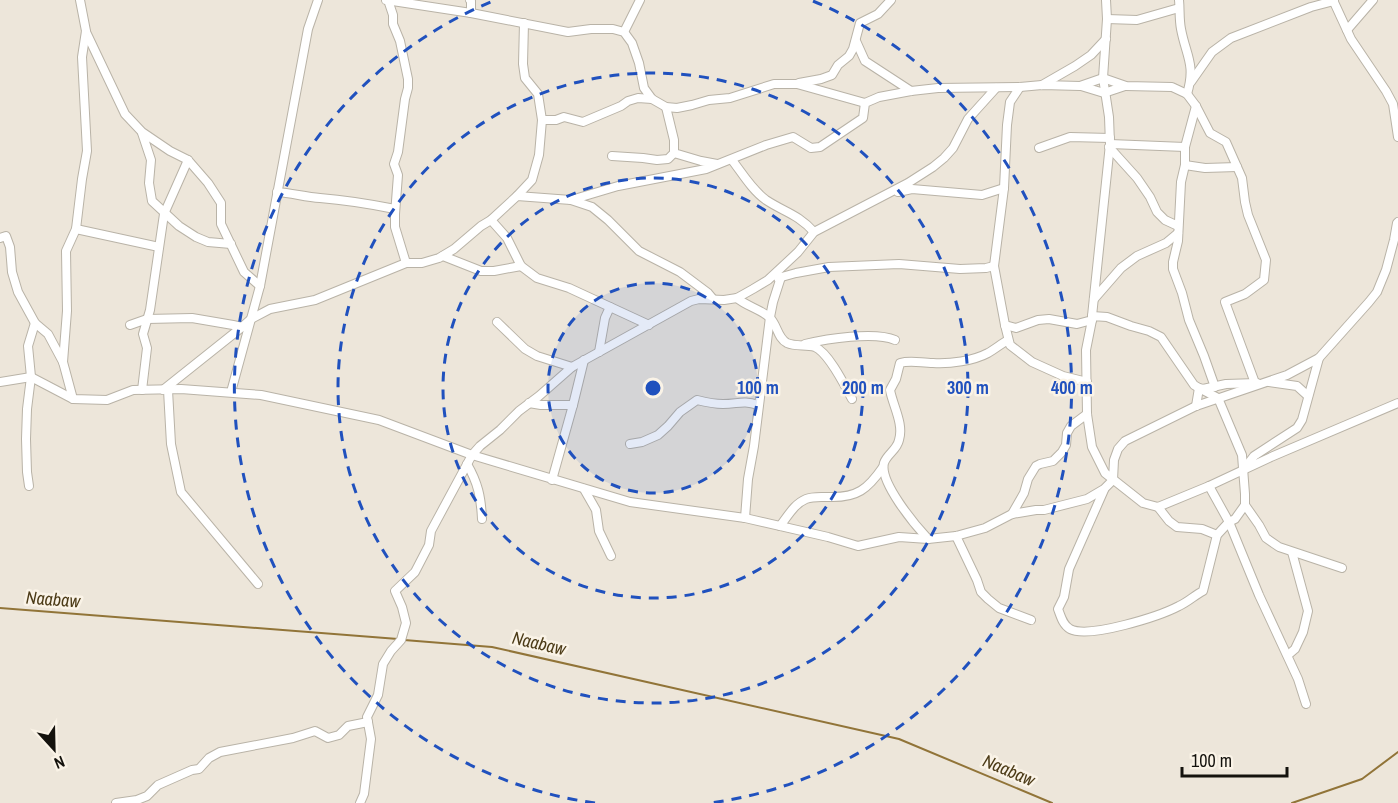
<svg xmlns="http://www.w3.org/2000/svg" width="1398" height="803" font-family="'Archivo Narrow',sans-serif">
  <style>
    .lines { fill: none; stroke-linecap: round; stroke-linejoin: round }
    .stream { stroke: #917438; stroke-width: 2 }
    .minor-casing { stroke: #b9b3a7; stroke-width: 10 }
    .minor { stroke: #fff; stroke-width: 8 }
    .ring { fill: none; stroke: #2051be; stroke-width: 3; stroke-dasharray: 10 8 }
    .labels { text-anchor: middle; dominant-baseline: central; stroke-width: 5; stroke-linejoin: round; paint-order: stroke }
    .water-label { font-size: 18px; font-style: italic; fill: #4c3b17; stroke: #faf3e7 }
    .centre { fill: #2051be; stroke: #faf3e7; stroke-width: 3 }
    .ring-label { font-size: 18px; text-anchor: middle; font-weight: bold; fill: #2051be; stroke: #faf3e7; stroke-width: 5; stroke-linejoin: round; paint-order: stroke }
  </style>
  <rect width="100%" height="100%" fill="#ede6da"/>
  <g class="lines">
    <g class="stream">
      <polyline points="0,608 398,639"/>
      <polyline points="404,640 492,647 899,739 1052,803"/>
      <polyline points="1292,803 1362,779 1398,752"/>
    </g>
    <g class="minor-casing">
      <g id="minor">
        <polyline points="386,0 471,13 568,32 591,29 613,29 624,32 632,43 639,63 644,88 652,99 666,107 677,108 692,105 709,100 730,98 774,84 797,84 865,103"/>
        <polyline points="388,0 393,15 393,24 400,41 408,79 408,88 405,99 398,152 394,164 398,175 395,214 395,227 406,263"/>
        <polyline points="470,0 471,1 471,13"/>
        <path d="M1179 0C1180 9 1179 19 1181 29 1186 56 1196 64 1187 94"/>
        <polyline points="1333,0 1351,39 1386,91 1393,104 1398,137"/>
        <polyline points="1107,19 1137,20 1179,8"/>
        <polyline points="1347,30 1373,0"/>
        <polyline points="86,32 125,114 142,132 170,151 188,160 208,183 221,203 221,224 244,272 260,286"/>
        <polyline points="624,32 640,0"/>
        <polyline points="856,41 865,61 911,91"/>
        <polyline points="1191,82 1212,52 1231,38 1311,7 1334,1"/>
        <polyline points="799,83 821,79 832,75 838,65 849,56 853,49 860,23 878,14 891,0"/>
        <polyline points="1042,85 1075,66 1091,55 1106,39"/>
        <polyline points="1081,86 1104,93 1125,86"/>
        <polyline points="1020,87 1010,102 1007,125 1004,188 994,266 1005,325 1010,345 1032,362 1063,376 1087,382"/>
        <polyline points="1196,106 1185,147 1185,165 1181,182 1178,241 1173,262 1173,269 1182,293 1189,320 1204,356 1215,387"/>
        <polyline points="666,107 674,140 674,153 701,161 717,164"/>
        <polyline points="542,120 556,120 564,117 583,122 621,106 628,101 638,98 652,99"/>
        <polyline points="142,133 151,160 149,183 152,201 179,226 196,237 208,242 231,244"/>
        <polyline points="1110,144 1185,147"/>
        <polyline points="1109,147 1137,178 1150,197 1157,212 1165,220 1178,226"/>
        <polyline points="1039,148 1070,137 1110,138"/>
        <polyline points="612,156 643,158 657,160 668,159 674,153"/>
        <path d="M732 160C742 173 752 190 766 200 784 212 798 214 814 232"/>
        <polyline points="1185,165 1205,168 1237,167"/>
        <path d="M277 192C292 193 305 197 320 198 345 200 370 204 395 209"/>
        <polyline points="898,192 912,189 982,195 1004,188"/>
        <polyline points="517,196 532,180 539,155 542,120 538,94 525,78 523,64 524,23"/>
        <polyline points="571,200 592,207 608,220 639,251 680,272 708,293 713,299"/>
        <polyline points="491,220 507,238 521,266 537,278 569,288 649,325"/>
        <polyline points="76,229 159,247"/>
        <polyline points="0,238 6,236 10,247 12,272 18,292 35,323 48,334 63,362 73,399"/>
        <polyline points="443,256 481,271 494,271 521,266"/>
        <polyline points="778,278 796,273 829,267 899,264 960,269 986,268 994,266"/>
        <path d="M737 298C746 306 760 309 769 317 777 323 777 338 787 343 796 347 806 344 815 347 829 353 845 386 852 399"/>
        <polyline points="1094,299 1121,268 1137,256 1166,243 1178,233"/>
        <polyline points="1092,316 1110,144 1109,117 1103,78 1107,19 1106,0"/>
        <polyline points="1092,320 1086,350 1087,414 1092,447 1105,473 1143,503 1158,507 1209,486 1229,522 1259,595 1298,679 1306,704"/>
        <polyline points="497,322 525,349 537,356 572,367"/>
        <polyline points="130,325 147,319 192,318 233,325 242,327"/>
        <polyline points="1005,325 1016,328 1038,320 1049,319 1077,324 1092,320 1092,316 1107,317 1131,326 1149,331 1161,337 1194,385 1199,388 1203,389 1226,384 1257,383"/>
        <path d="M805 344C826 339 875 331 895 340"/>
        <polyline points="599,352 605,318 610,307"/>
        <polyline points="63,362 67,311 66,251 76,229 82,179 87,151 82,57 86,31 80,0"/>
        <polyline points="0,382 31,377 73,399 107,400 133,390 181,389 261,395 379,420 472,455 630,502 745,518 828,537 858,546 899,537 928,539 956,536 985,528 1012,514 1036,510 1044,510 1087,499 1104,489 1113,480 1114,460 1118,449 1125,441 1196,406 1287,375 1319,358 1369,302 1377,292 1386,270 1394,240 1397,223 1398,222"/>
        <polyline points="1269,382 1297,386 1308,396"/>
        <polyline points="142,390 147,348 143,334 150,310 164,214 188,160"/>
        <polyline points="163,390 242,327 251,319 270,309 315,300 406,263 422,263 439,258 454,249 481,226 491,220 517,196 571,200 618,186 706,169 766,145 793,137 811,148 820,147 863,118 865,103 879,97 911,91 938,88 1020,87 1042,85 1080,86 1103,78 1126,86 1172,87 1187,94 1196,106 1210,133 1226,142 1242,178 1245,202 1248,215 1266,260 1264,280 1245,294 1225,302 1255,383"/>
        <polyline points="168,390 171,444 181,492 258,584"/>
        <polyline points="231,392 260,286 308,29 318,0"/>
        <polyline points="529,403 541,405 573,405"/>
        <path d="M630 444 642 442 658 435 668 426 680 412 697 400C705 402 714 404 723 404 738 404 743 400 758 405"/>
        <path d="M467 464C478 483 481 497 482 519"/>
        <polyline points="1244,469 1254,456 1297,428 1302,420 1319,358"/>
        <polyline points="552,480 573,405 584,360"/>
        <polyline points="29,486 27,472 26,439 27,409 31,377 28,346 35,323"/>
        <polyline points="1209,486 1271,457 1398,403"/>
        <polyline points="584,489 596,510 599,531 611,556"/>
        <path d="M1104 490 1069 569 1064 597 1058 609C1061 617 1063 625 1070 629 1089 639 1160 616 1179 606 1188 602 1195 595 1203 591L1217 535 1229 522 1235 519 1245 505V494L1242 455 1218 398 1199 388 1196 406"/>
        <polyline points="1245,505 1259,525 1266,538 1279,547 1342,568"/>
        <polyline points="1158,507 1169,521 1177,527 1202,529 1217,535"/>
        <polyline points="1012,514 1024,493 1028,479 1036,466 1040,464 1053,461 1062,452 1066,445 1067,433 1071,426 1087,414"/>
        <polyline points="745,518 748,479 754,446 770,317 773,302 781,277"/>
        <path d="M780 526C788 516 794 504 806 499 813 496 821 497 829 497 857 498 868 489 883 467"/>
        <polyline points="956,536 977,580 981,592 988,599 999,608 1031,620"/>
        <path d="M928 539C915 525 879 482 884 463 887 454 897 450 899 440 904 424 893 406 890 390L896 379 900 363C911 360 921 363 933 363 950 364 973 361 988 353 995 349 1001 344 1008 340"/>
        <polyline points="1288,655 1295,649 1303,632 1308,611 1292,552"/>
        <polyline points="116,803 137,800 147,796 158,785 192,770 199,769 209,758 220,752 293,738 315,731 328,738 339,735 348,726 368,722"/>
        <polyline points="360,803 364,794 371,739 367,717 378,695 383,664 391,651 401,640 406,623 402,607 395,591 415,572 429,545 431,531 472,455 480,446 500,430 519,411 539,396 572,367 691,301 699,299 724,300 737,298 753,289 768,280 798,252 814,232 908,183 933,167 944,158 953,148 968,119 996,88"/>
      </g>
    </g>
    <use href="#minor" class="minor"/>
  </g>
  <circle cx="653" cy="388" r="105" fill="#2051be" fill-opacity=".12"/>
  <g class="ring">
    <circle cx="653" cy="388" r="105"/>
    <circle cx="653" cy="388" r="210"/>
    <circle cx="653" cy="388" r="315"/>
    <path d="M595 803A419 419 0 0 1 493 1M813 1A419 419 0 0 1 711 803"/>
  </g>
  <g class="labels">
    <g class="water-label">
      <text transform="translate(53 599) rotate(4)">Naabaw</text>
      <text transform="translate(539 643) rotate(13)">Naabaw</text>
      <text transform="translate(1009 770) rotate(23)">Naabaw</text>
    </g>
  </g>
  <circle cx="653" cy="388" r="9" class="centre"/>
  <g class="ring-label">
    <text x="758" y="394">100 m</text>
    <text x="863" y="394">200 m</text>
    <text x="968" y="394">300 m</text>
    <text x="1072" y="394">400 m</text>
  </g>
  <g transform="translate(54 749) rotate(158)" stroke="#faf3e7" stroke-width="4.5" paint-order="stroke">
  <path d="M0-4.5L10 22L0 15L-10 22Z" fill="#14120d"/>
  <text y="-9" font-size="16" font-weight="bold" text-anchor="middle" fill="#14120d">N</text>
  </g>
  <path d="M1182 767v9h105v-9" fill="none" stroke="#14120d" stroke-width="3"/>
  <text x="1191" y="767" font-size="18" fill="#14120d" stroke="#faf3e7" stroke-width="4.5" paint-order="stroke">100 m</text>
</svg>
